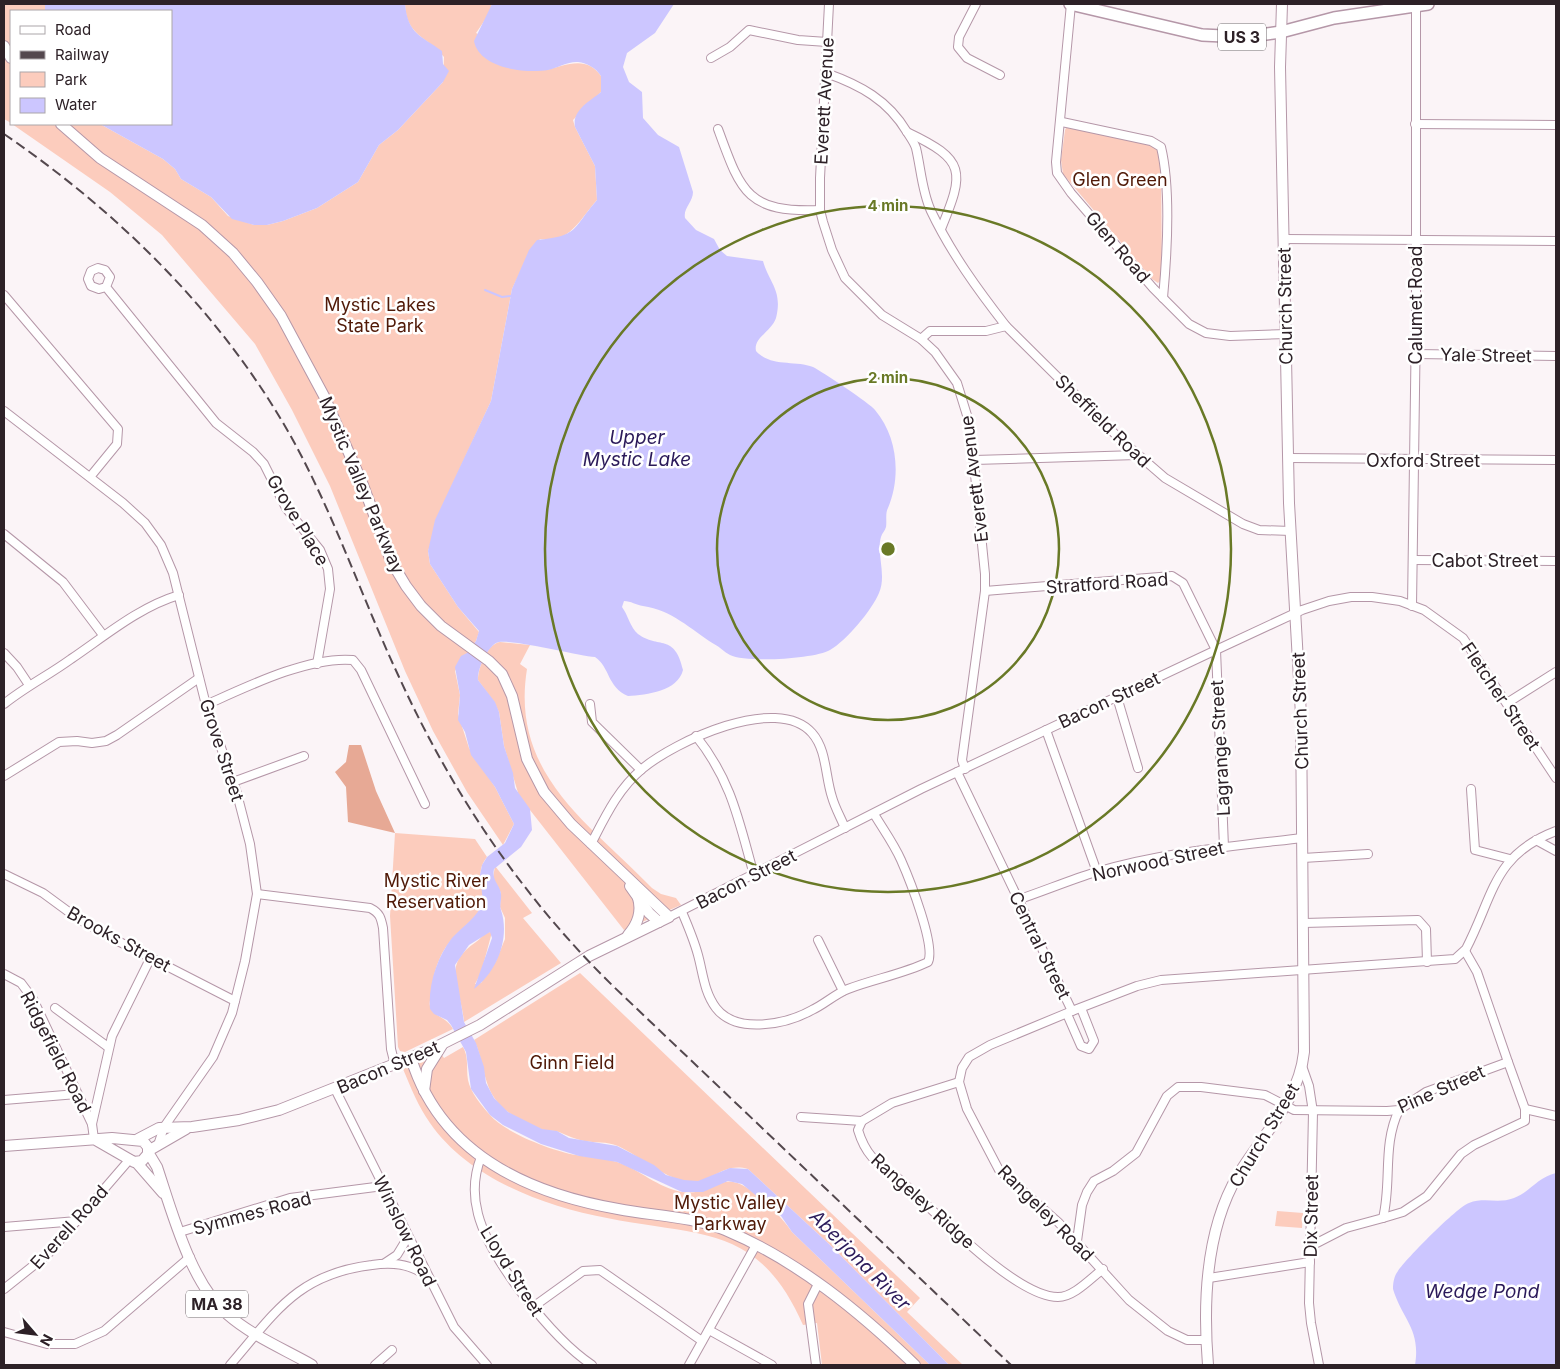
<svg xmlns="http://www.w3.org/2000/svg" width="1560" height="1369" font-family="Inter,sans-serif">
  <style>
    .green { fill: #fcccbd }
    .forest { fill: #e7a995 }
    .water { fill: #ccc6ff }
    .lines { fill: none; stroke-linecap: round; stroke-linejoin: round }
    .stream { stroke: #ccc6ff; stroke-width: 2 }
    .minor-casing { stroke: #b597a8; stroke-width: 10 }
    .major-casing { stroke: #b597a8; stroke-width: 12 }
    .highway-casing { stroke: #b597a8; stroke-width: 14 }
    .minor { stroke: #fff; stroke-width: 8 }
    .major { stroke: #fff; stroke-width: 10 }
    .highway { stroke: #fff; stroke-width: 11 }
    .rail { stroke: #54484e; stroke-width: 2; stroke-dasharray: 10 5; stroke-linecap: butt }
    .ring { fill: none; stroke: #697926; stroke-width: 2.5 }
    .labels { text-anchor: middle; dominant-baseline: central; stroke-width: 5; stroke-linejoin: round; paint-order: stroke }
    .shield { fill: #fff; stroke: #6c6468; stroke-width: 1 }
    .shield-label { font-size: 16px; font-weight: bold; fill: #2d2127 }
    .street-label { font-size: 18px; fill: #2d2127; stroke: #fff }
    .park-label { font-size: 18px; fill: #501907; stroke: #fff }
    .water-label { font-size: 19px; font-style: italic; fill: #2b1a5a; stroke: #fff }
    .centre { fill: #697926; stroke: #fff; stroke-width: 2.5 }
    .ring-label { font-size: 15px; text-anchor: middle; font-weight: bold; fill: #697926; stroke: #fff; stroke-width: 5; stroke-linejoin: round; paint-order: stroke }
  </style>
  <rect width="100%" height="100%" fill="#fbf4f7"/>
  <g class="green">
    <polygon points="4,4 45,4 45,11 11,11 11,123 4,119"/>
    <path d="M405 4H492L489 14 476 33 545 70C565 66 586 54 601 76V92L573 120 575 127 595 166 597 200C580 219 570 244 540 239L524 264 512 289 491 401 449 492 428 551 430 564 458 607 479 632 476 641 455 671 460 695 458 714 469 748 495 787 514 824 503 845 467 792 433 731 405 671 330 486 292 410 255 344 162 235 110 192 12 124H100L163 159 175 169 181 179 211 197 228 216 254 225H267L283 221 317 208 358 182 379 145 398 130 443 82 444 57C427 36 406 36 405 4Z"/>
    <polygon points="1067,126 1149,144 1159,150 1161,158 1162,279 1158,283 1152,279 1063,174 1061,160 1065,130"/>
    <path d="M500 642 530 645 520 664 527 669C510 774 589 823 652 888L661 894 676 898 681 905 624 930 519 796 504 746 499 712 494 702 478 680C478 668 487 644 500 642Z"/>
    <path d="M395 833 475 839 487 857C472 876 489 888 483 904 478 916 467 924 458 933 440 949 433 972 431 995 431 998 429 1002 430 1006 432 1016 447 1017 453 1029L405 1052 400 1051 398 1047 390 916Z"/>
    <path d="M495 866 532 913 523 918 561 963 464 1022C461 987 440 966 476 942 482 938 484 931 492 932L481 973 475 984 481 983 496 961 505 939V918L500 907 501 893 493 878Z"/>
    <path d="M580 973 920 1298 907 1312 963 1365H949L829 1244 748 1169C724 1162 712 1182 693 1182 666 1181 642 1157 618 1146 606 1141 596 1143 584 1141 575 1139 568 1136 559 1132 554 1130 549 1131 544 1130 530 1126 512 1117 501 1106 482 1087 485 1062 474 1040Z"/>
    <path d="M463 1047C469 1058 466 1068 468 1080 470 1092 482 1106 490 1115 505 1133 553 1151 576 1155 589 1157 604 1158 617 1162 639 1169 658 1188 682 1192 700 1195 710 1186 725 1182 745 1176 782 1217 792 1232L930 1365H822L817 1323 803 1325C758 1223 700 1237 607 1218 543 1206 468 1178 430 1123 418 1106 411 1088 403 1069L441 1054 444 1058Z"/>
    <polygon points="1277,1211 1303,1213 1302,1228 1275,1226"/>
  </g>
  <polygon class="forest" points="349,745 361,745 376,791 395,833 348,822 346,787 335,772 346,762"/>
  <g class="water">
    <path d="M45 4H405C408 34 420 35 442 51L443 64 449 71 443 82 398 130 379 145 358 182 317 208 283 221 267 225H254L232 219 211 197 181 179 175 169 163 159 100 124H171V11H45Z"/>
    <path d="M492 4H674L655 33 627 53 623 67 629 82 642 92 643 118 658 135 679 147 693 192C693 202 683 208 685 218L696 230 714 239 720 250 727 256 763 261C769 283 783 290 776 318 772 331 753 338 756 351 770 367 795 360 813 367 821 371 871 404 875 410 898 437 901 477 888 508 885 513 887 521 886 527 885 531 882 533 881 537 876 553 887 575 879 593 872 610 846 641 830 650 815 659 746 663 730 655 724 652 720 647 714 644 690 629 672 610 643 606 636 605 631 601 624 601L622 607C628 615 630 627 638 634 658 649 675 633 683 670 678 691 647 695 628 696 607 687 610 667 595 657 577 656 506 637 496 643 487 648 477 670 478 680L495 702 499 712 504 746 513 773 515 788 530 809 532 830 521 847 494 869C492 879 497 882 500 890 503 897 499 904 501 910 510 937 498 971 474 989L492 938 490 932 469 945 455 965 464 1022 476 1043 484 1067 486 1083 494 1098 508 1112 542 1129 557 1131 569 1138 617 1146 654 1165 666 1175 684 1180 698 1181 730 1168 748 1169 829 1244 949 1365H930L792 1232 781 1216 742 1184 728 1181 703 1192H682L617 1162 579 1156 541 1144 503 1125 490 1115 471 1089 466 1052 451 1025 447 1020 434 1014 430 1009C428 985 437 957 452 938 463 926 477 918 483 902L480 875 482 865 487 857 505 843 514 824 495 787 471 755 465 732 458 720 460 695 455 667 461 656 467 653 476 641 479 631 458 607 430 564 428 551 435 520 491 401 512 289 529 250 537 240C579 236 572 229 597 200L595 166 575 127C572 110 589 102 601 92V76C596 68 587 63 578 62 569 61 557 68 548 70 525 74 479 68 474 41Z"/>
    <path d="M1556 1173V1365H1415C1421 1329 1402 1319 1393 1289 1393 1283 1394 1276 1398 1271 1406 1259 1457 1207 1469 1203 1484 1197 1499 1204 1514 1198 1530 1192 1538 1177 1556 1173Z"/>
  </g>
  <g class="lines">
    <polyline class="stream" points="485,290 502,297 511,296"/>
    <g class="minor-casing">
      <g id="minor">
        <polyline points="829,4 820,178 820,210 823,222 832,250 845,278 882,315 921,339 935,352 957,383 970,425 985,574 985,591 962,760 965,769"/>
        <polyline points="976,4 959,37 958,47 967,58 1000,75"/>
        <polyline points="1071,4 1056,162 1057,173 1071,193 1153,288 1189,324 1206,333 1230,336 1287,334"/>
        <polyline points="711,58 730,47 749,30 798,40 827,42"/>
        <path d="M826 73C860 85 888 100 907 132 910 137 914 142 916 148 921 169 922 192 931 211 951 253 978 290 1006 326"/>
        <path d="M1062 122 1151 141 1161 147C1171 189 1167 255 1163 298"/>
        <polyline points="1415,124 1556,125"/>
        <path d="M718 129C741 192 747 213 820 210"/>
        <path d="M907 132C966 160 965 171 941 229"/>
        <polyline points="1284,239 1556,241"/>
        <polyline points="106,287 110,277 105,270 98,268 91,271 88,279 91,286 99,289 106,287 216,423 253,452 264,464 286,508 320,550 328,569 330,589 317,664"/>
        <polyline points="4,295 118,429 117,444 90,477"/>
        <polyline points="921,339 930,331 986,331 1006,326 1120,439 1165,478 1243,524 1259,530 1291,531"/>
        <polyline points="1415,354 1556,356"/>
        <polyline points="4,411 123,503 145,523 161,545 173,573 206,705 236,790 250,844 257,894 245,961 232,1013 213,1057 164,1127 158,1145"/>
        <polyline points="1289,458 1556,460"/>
        <polyline points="974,460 1137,455"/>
        <polyline points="4,534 63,582 103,635"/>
        <polyline points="1413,560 1556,561"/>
        <polyline points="985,591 1172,576 1183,583 1216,650 1224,847"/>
        <polyline points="1412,606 1416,320 1416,5"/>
        <polyline points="4,653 17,667 29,685"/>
        <polyline points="1117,697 1138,768"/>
        <polyline points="1507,703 1556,672"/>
        <path d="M4 704C25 687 49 675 71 659 105 636 139 607 179 595"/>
        <polyline points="590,704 592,722 641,770"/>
        <path d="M206 705C246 687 309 656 353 660L361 670 425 804"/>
        <polyline points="1046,730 1097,872"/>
        <path d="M696 736C732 781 739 822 754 875"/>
        <path d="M957 772 1072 1011 1137 986 1161 980 1455 959 1466 949C1494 895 1493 855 1556 831"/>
        <polyline points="4,776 59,742 77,741 92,743 106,741 117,735 199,678"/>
        <polyline points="233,782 304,756"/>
        <polyline points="1471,789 1475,850 1510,859"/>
        <polyline points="1536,840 1556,851"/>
        <path d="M591 844C605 817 618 789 642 769 674 742 777 693 812 733 827 750 825 776 832 797 835 808 841 818 845 828"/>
        <polyline points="1303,858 1368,854"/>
        <polyline points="4,874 43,893 77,918 110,937 235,1001"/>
        <path d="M257 894 370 908C380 913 381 918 383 928L391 1049 395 1065"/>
        <path d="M1017 900C1044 891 1070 880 1096 872 1163 852 1234 846 1303 838"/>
        <path d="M682 912C688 926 694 940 698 955 703 973 704 992 716 1008 737 1035 787 1024 812 1010 825 1004 835 994 848 989 874 979 903 974 928 962 936 946 909 878 901 860 894 844 883 829 874 814"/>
        <polyline points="669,917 921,789 1216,650 1302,610 1329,601 1351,597 1372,597 1400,601 1424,610 1463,638 1556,778"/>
        <polyline points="1304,923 1418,920 1426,929 1427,962"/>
        <polyline points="818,940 843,991"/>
        <polyline points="4,974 21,983 33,999 92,1124 94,1139"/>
        <polyline points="55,1008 108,1047"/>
        <polyline points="1072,1011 990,1045 969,1057 962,1068 959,1082 967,1109 999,1170 1059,1223 1129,1300 1168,1331 1187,1340 1206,1340"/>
        <polyline points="1067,1014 1081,1046 1089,1049 1094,1041 1081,1008"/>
        <polyline points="1302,1066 1309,1086 1313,1112 1309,1303 1311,1323 1319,1365"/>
        <polyline points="335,1089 454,1327 487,1365"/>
        <polyline points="4,1100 77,1094"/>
        <polyline points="1525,1109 1556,1116"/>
        <polyline points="801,1117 862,1121 892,1103 959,1082"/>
        <path d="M862 1121 858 1130C861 1140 865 1149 872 1157 880 1166 892 1172 901 1181 934 1210 1015 1297 1058 1297 1074 1297 1091 1278 1103 1269"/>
        <polyline points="92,1124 112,1036 151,957"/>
        <path d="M481 1157C474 1175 473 1195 478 1214 490 1260 552 1338 592 1365"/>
        <polyline points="1383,1218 1403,1212 1427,1196 1461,1154 1474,1145 1525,1121 1525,1109 1508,1062"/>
        <polyline points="4,1227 77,1221"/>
        <polyline points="180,1232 290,1198 383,1186"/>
        <polyline points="1077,1241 1082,1205 1087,1192 1094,1181 1113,1171 1136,1153 1167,1096 1178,1087 1201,1087 1265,1095 1294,1110 1387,1111 1399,1110 1426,1092 1508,1062 1477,972 1465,951"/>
        <path d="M1311 1246 1346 1228 1383 1218C1392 1182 1382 1145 1399 1110"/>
        <polyline points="385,1263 397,1255 408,1237"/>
        <polyline points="1209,1278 1310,1262"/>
        <polyline points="4,1289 48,1254 130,1159"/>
        <polyline points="533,1307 583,1271 600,1270 702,1341"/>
        <polyline points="709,1330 772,1365"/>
        <polyline points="4,1332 47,1344 75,1344 104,1331 190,1257"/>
        <path d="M230 1365C275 1313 297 1274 372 1265 391 1262 410 1263 426 1276"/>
        <polyline points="375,1365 392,1350"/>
        <polyline points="689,1365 756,1245"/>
        <polyline points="816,1365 808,1304 818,1284"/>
      </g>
    </g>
    <g class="major-casing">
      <g id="major">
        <polyline points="4,46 11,58"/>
        <polyline points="61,124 100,158 202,225 233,253 257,282 281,316 324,396 363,485 391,561 406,586 421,606 441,626 489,661 502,674 512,696 527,759 544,792 571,824 669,917 589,956 480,1025 430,1050 279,1110 239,1120 192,1127 159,1128 138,1139"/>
        <polyline points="630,886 649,913 659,922"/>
        <path d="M628 935C637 925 642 912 638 898"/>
        <path d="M411 1058C440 1153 526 1193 618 1209 654 1216 691 1216 725 1230 797 1260 860 1312 915 1365"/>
        <polyline points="424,1091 427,1069 442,1045"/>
        <polyline points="4,1146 112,1138 143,1141 148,1147 148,1154 142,1161 134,1162 94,1139"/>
        <polyline points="148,1151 186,1129"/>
        <path d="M148 1152 157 1167C172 1212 191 1284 227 1314 252 1336 284 1349 312 1365"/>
        <polyline points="136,1162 163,1193"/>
        <path d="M1208 1365C1203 1304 1206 1229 1238 1175 1262 1135 1299 1101 1304 1052L1301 715 1289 503 1280 67 1282 4"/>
      </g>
    </g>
    <g class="highway-casing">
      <polyline id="highway" points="1070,4 1202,35 1245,37 1281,32 1334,18 1428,4"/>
    </g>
    <use href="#minor" class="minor"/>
    <use href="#major" class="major"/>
    <use href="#highway" class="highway"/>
    <path class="rail" d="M4 134C118 212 220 312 289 433 333 511 361 596 399 677 452 793 522 897 614 987L1011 1365"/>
  </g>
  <g class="ring">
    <circle cx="888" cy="549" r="171"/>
    <circle cx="888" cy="549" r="343"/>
  </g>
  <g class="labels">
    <g class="shield">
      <rect x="1218" y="23.5" width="48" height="27" rx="4"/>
      <rect x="186" y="1290.5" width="62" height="27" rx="4"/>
    </g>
    <g class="shield-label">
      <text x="1242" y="37">US 3</text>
      <text x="217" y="1304">MA 38</text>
    </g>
    <g class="street-label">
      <text transform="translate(824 101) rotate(-87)">Everett Avenue</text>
      <text transform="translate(1118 247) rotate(49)">Glen Road</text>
      <text transform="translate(1415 305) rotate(-90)">Calumet Road</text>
      <text transform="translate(1285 306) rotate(-91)">Church Street</text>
      <text transform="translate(1486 355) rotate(1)">Yale Street</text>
      <text transform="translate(1103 421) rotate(44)">Sheffield Road</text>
      <text x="1423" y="460">Oxford Street</text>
      <text transform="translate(974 479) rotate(-97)">Everett Avenue</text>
      <text transform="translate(362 485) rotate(67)">Mystic Valley Parkway</text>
      <text transform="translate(298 520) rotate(59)">Grove Place</text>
      <text x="1485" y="560">Cabot Street</text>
      <text transform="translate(1107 583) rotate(-4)">Stratford Road</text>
      <text transform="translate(1501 696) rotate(56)">Fletcher Street</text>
      <text transform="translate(1109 700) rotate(-25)">Bacon Street</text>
      <text transform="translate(1300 711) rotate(-92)">Church Street</text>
      <text transform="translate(1220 748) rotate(-93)">Lagrange Street</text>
      <text transform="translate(222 750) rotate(72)">Grove Street</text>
      <text transform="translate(1158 861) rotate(-12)">Norwood Street</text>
      <text transform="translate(746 879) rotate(-27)">Bacon Street</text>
      <text transform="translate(119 939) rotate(29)">Brooks Street</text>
      <text transform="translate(1040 945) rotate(64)">Central Street</text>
      <text transform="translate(56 1052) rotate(63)">Ridgefield Road</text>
      <text transform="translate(388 1067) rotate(-23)">Bacon Street</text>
      <text transform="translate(1441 1089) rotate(-24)">Pine Street</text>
      <text transform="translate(1264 1135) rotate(-59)">Church Street</text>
      <text transform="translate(923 1201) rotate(42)">Rangeley Ridge</text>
      <text transform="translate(252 1213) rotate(-15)">Symmes Road</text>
      <text transform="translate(1046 1213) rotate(45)">Rangeley Road</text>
      <text transform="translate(1311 1216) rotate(-89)">Dix Street</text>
      <text transform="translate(69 1227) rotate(-48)">Everell Road</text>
      <text transform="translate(405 1231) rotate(64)">Winslow Road</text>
      <text transform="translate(512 1271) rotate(58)">Lloyd Street</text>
    </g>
    <g class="park-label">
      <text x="1120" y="179">Glen Green</text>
      <text x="380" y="304">Mystic Lakes<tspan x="380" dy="21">State Park</tspan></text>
      <text x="436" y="880">Mystic River<tspan x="436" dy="21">Reservation</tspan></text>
      <text x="572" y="1062">Ginn Field</text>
      <text x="730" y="1202">Mystic Valley<tspan x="730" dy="21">Parkway</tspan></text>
    </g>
    <g class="water-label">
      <text x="637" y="437">Upper<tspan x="637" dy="22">Mystic Lake</tspan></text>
      <text transform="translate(860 1260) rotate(45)">Aberjona River</text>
      <text x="1482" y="1291">Wedge Pond</text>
    </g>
  </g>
  <circle cx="888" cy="549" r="8" class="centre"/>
  <g class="ring-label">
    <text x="888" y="211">4 min</text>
    <text x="888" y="383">2 min</text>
  </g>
  <rect width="1560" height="1369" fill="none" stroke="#2d2127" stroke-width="10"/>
  <rect x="10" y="10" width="162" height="115" fill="#ffffff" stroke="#aba6a9"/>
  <rect x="20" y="26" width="25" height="8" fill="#ffffff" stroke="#aba6a9"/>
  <text x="55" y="35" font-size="15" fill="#2d2127">Road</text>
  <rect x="20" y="51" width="25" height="8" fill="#54484e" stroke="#aba6a9"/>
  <text x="55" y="60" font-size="15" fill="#2d2127">Railway</text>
  <rect x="20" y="72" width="25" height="15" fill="#fcccbd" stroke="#aba6a9"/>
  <text x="55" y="85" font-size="15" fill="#2d2127">Park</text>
  <rect x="20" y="98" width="25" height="15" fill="#ccc6ff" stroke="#aba6a9"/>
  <text x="55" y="110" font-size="15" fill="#2d2127">Water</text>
  <g transform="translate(35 1334) rotate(118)" stroke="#ffffff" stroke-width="4" paint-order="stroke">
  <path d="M0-4L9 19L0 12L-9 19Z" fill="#2d2127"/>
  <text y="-8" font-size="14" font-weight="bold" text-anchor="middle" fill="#2d2127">N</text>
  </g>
</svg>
